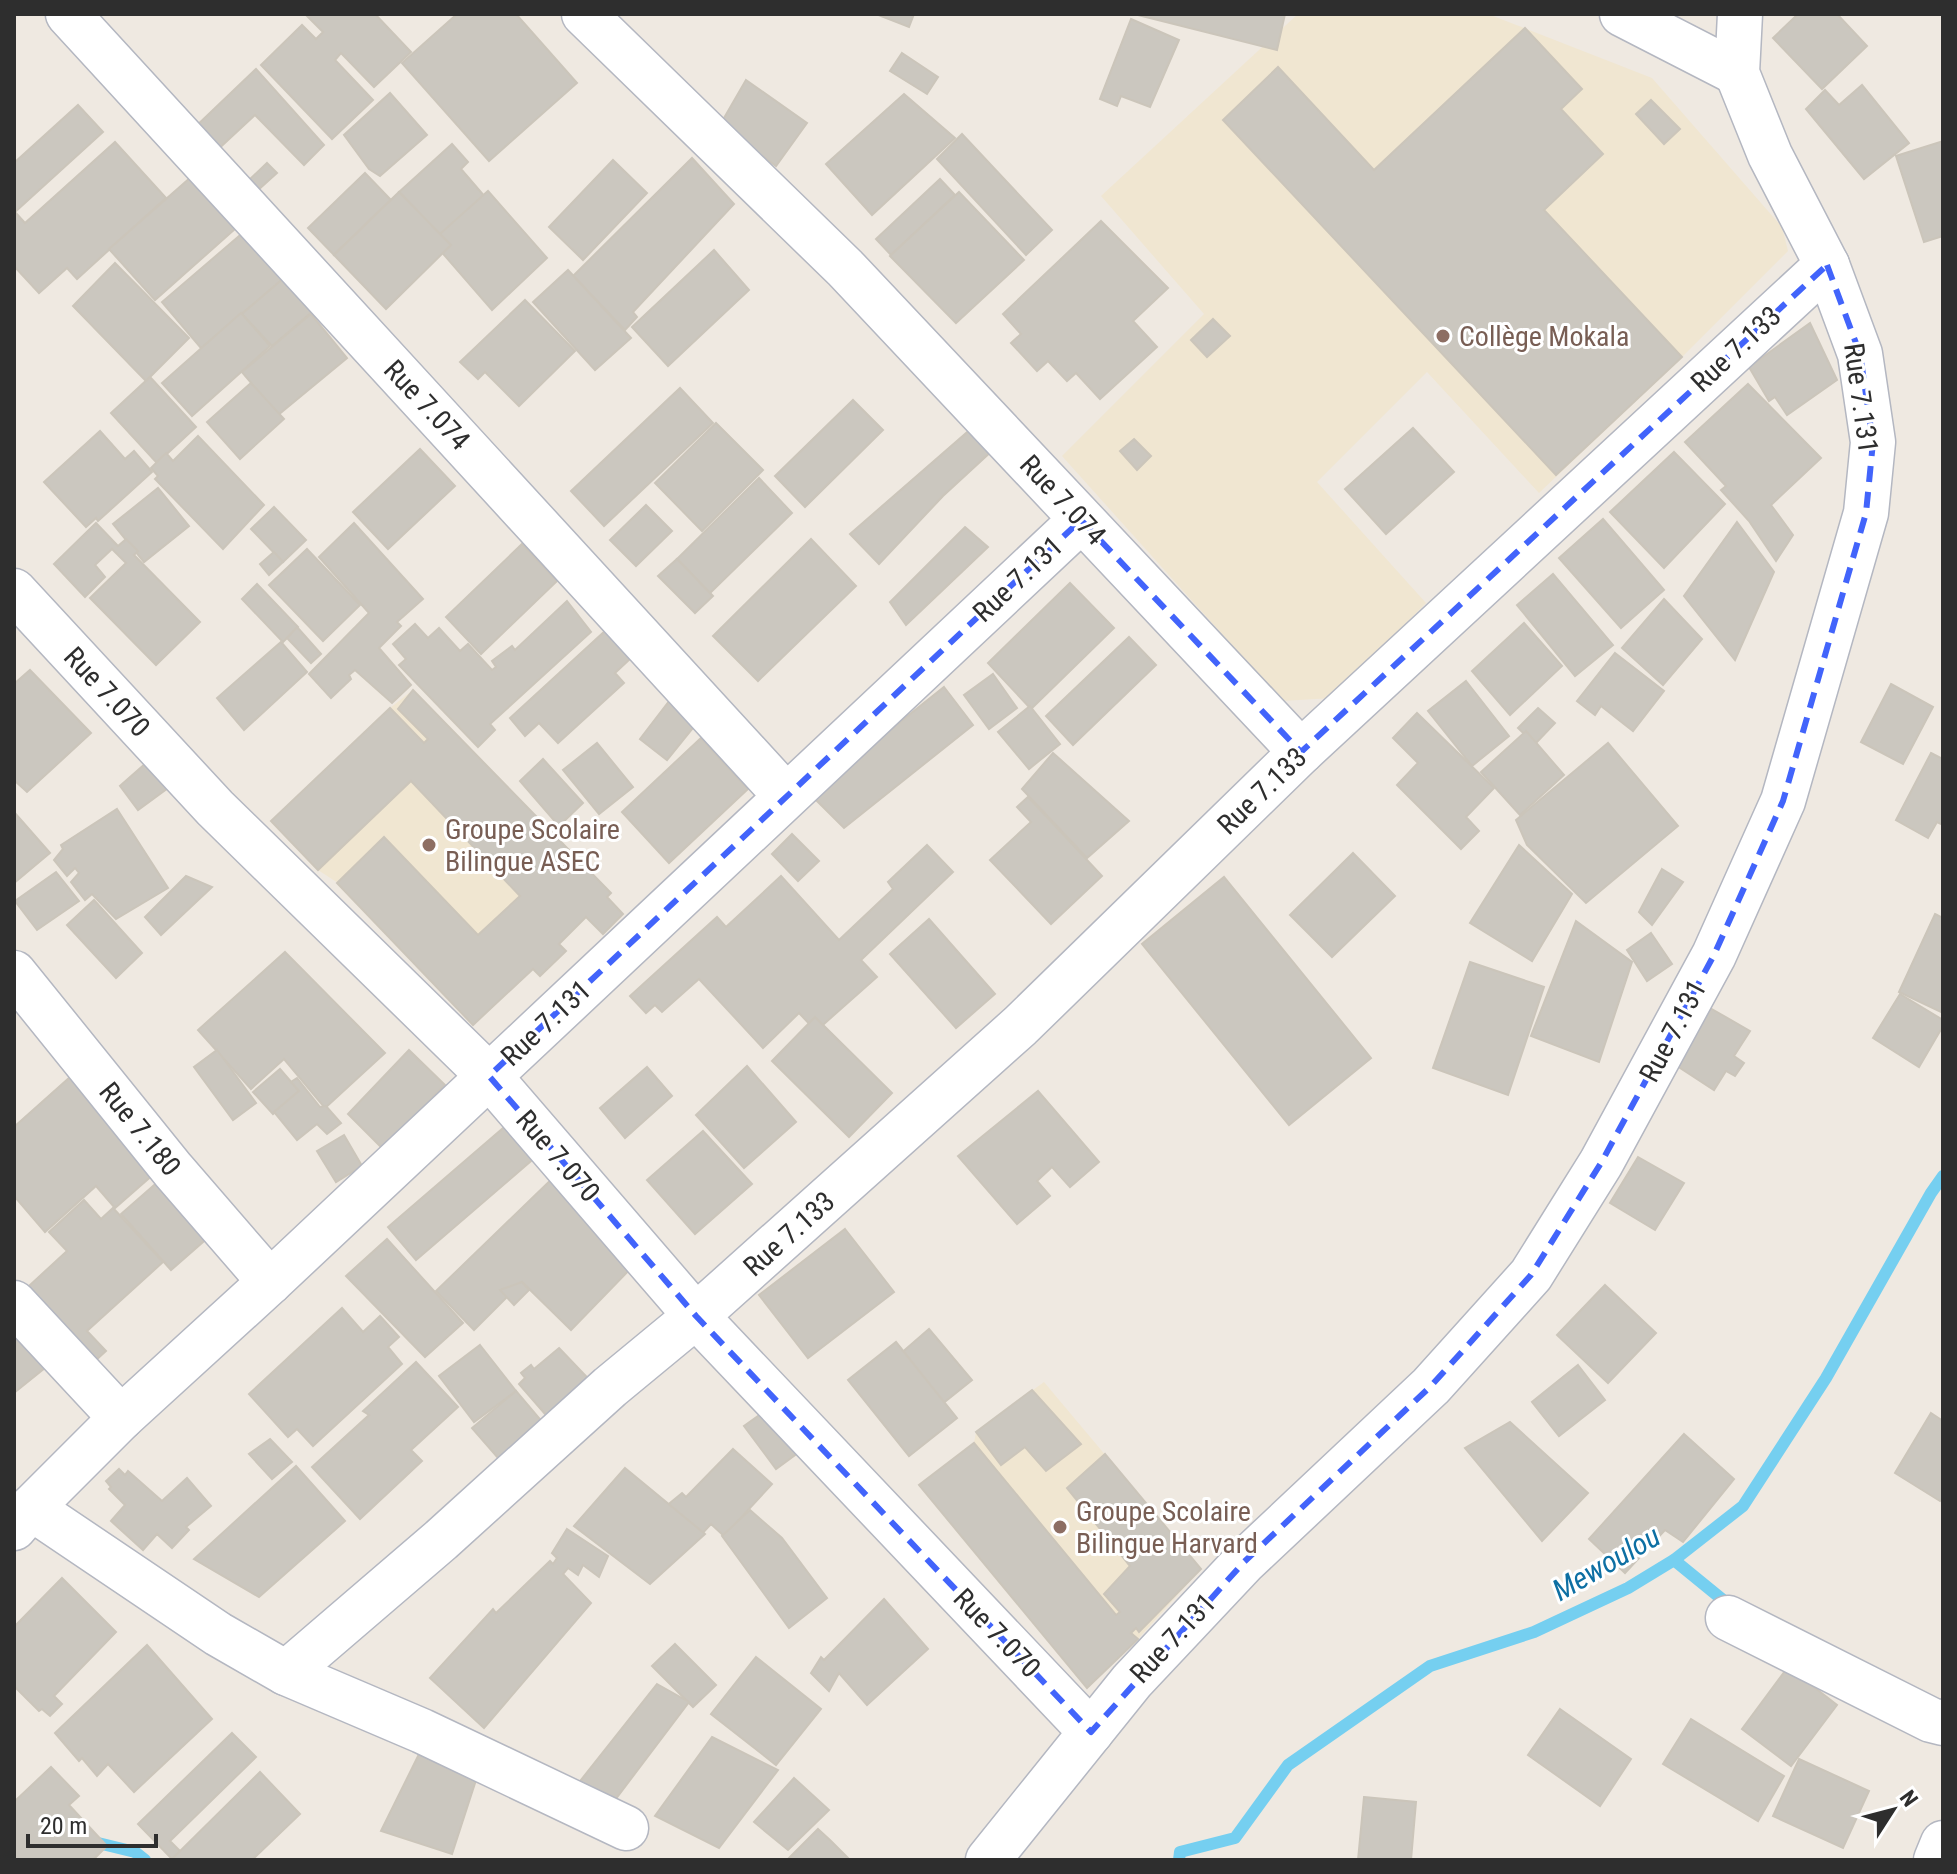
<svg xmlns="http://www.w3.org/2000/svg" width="1957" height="1874" font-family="'Roboto Condensed',sans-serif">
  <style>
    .education { fill: #f0e6d1 }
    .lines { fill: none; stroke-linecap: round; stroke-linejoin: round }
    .stream { stroke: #75cff0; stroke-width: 12 }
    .building { fill: #cbc7bf; stroke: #cbc5ba; stroke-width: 2 }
    .street-casing { stroke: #b4b7c1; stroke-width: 47 }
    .street { stroke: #fff; stroke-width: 44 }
    .marked { fill: none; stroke: #4264fb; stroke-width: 6; stroke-dasharray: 16 10; stroke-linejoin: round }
    .education-dot { fill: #8d6e63; stroke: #fff; stroke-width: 3 }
    .labels { text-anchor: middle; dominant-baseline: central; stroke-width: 6; stroke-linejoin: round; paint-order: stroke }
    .education-label { font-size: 28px; fill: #785e54; stroke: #fff; text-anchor: start }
    .street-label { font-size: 28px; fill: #2e2e2e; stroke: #fff }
    .water-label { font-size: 30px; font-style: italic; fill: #0d6fa3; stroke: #fff }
  </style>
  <rect width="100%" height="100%" fill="#efe9e1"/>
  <g class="education">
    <polygon points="1298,14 1488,14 1652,78 1782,227 1788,251 1682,357 1539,493 1427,372 1317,482 1426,603 1333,698 1282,701 1062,456 1204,314 1101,196"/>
    <polygon points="413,690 611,893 608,897 623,914 603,934 586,917 559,943 566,951 540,976 532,969 473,1025 338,883 318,870 271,821 390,708"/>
    <polygon points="1044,1382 1201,1569 1138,1639 1087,1688 919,1485 974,1443 976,1432"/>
  </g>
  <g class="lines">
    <g class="stream">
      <polyline points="1674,1560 1734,1609"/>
      <polyline points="94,1842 135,1852 145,1860"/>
      <polyline points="1179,1860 1180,1852 1235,1838 1288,1765 1430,1666 1534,1632 1628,1588 1674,1560 1743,1506 1826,1378 1931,1193 1943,1176"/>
    </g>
  </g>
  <g class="building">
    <polygon points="305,14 375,14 411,52 374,87 341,53 335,60 373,100 332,139 261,65 302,25 316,39 323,32"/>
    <polygon points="457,14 516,14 577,83 489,161 402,63"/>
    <polygon points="876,14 914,14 909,27"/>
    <polygon points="1134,14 1285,14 1277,50"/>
    <polygon points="1798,14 1837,14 1867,46 1822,89 1773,38"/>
    <polygon points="1131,19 1179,40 1150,107 1121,96 1117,106 1100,99"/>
    <polygon points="1525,28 1582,89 1561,109 1603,154 1544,210 1682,357 1556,475 1223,120 1278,67 1374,170"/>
    <polygon points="902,53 938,77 927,94 890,71"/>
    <polygon points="256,69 324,145 304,165 255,115 214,153 192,130"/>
    <polygon points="746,80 807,123 776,166 720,125"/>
    <polygon points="1862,85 1909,143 1864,179 1806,109 1825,90 1839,105"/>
    <polygon points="390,93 427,135 380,176 369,169 344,135"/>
    <polygon points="904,94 955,138 872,215 826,164"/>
    <polygon points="1651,100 1680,129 1664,144 1636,114"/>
    <polygon points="78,105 103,132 15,212 25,223 115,142 166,198 77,279 67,268 39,293 14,266 14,163"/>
    <polygon points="962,134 1052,230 1026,255 937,159"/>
    <polygon points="1943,141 1943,236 1924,242 1896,156"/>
    <polygon points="452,144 468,162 461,169 492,205 448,245 399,192"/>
    <polygon points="692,158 734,204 633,312 637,317 625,330 573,276"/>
    <polygon points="613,160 647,193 583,260 549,227"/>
    <polygon points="267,163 277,173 258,190 249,180"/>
    <polygon points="365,173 391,200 334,255 308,228"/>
    <polygon points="190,178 235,229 155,300 109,249"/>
    <polygon points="940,179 955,195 891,255 876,239"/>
    <polygon points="488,191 547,258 492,310 432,241"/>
    <polygon points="399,192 451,245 386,309 334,255"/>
    <polygon points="959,192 1024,260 956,323 890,256"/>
    <polygon points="1101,221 1168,288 1133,321 1157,347 1100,399 1076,373 1067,381 1048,361 1037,371 1011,343 1021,334 1003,314"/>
    <polygon points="245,231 284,278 201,348 162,302"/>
    <polygon points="714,250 749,290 668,366 632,327"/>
    <polygon points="115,263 189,338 146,381 73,306"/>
    <polygon points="568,270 631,338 595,370 533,302"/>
    <polygon points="284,278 313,311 272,346 242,314"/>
    <polygon points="525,300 575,351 519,406 485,372 478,379 460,362"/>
    <polygon points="241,313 270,346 192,416 162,383"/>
    <polygon points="311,314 347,358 278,415 242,372"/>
    <polygon points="1213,319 1230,336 1207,357 1191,340"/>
    <polygon points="1810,323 1837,380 1787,415 1775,397 1769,401 1749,367"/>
    <polygon points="150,377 196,427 157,463 111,413"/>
    <polygon points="251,383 284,419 240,459 207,422"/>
    <polygon points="1748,384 1821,458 1771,505 1793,535 1776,561 1749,521 1721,490 1726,486 1685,442"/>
    <polygon points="680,388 713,423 604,526 571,491"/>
    <polygon points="853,400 883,430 805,507 775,476"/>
    <polygon points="716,423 763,470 702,531 655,483"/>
    <polygon points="972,428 993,450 943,496 879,564 850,534"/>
    <polygon points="1413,428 1454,472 1386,534 1345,489"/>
    <polygon points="100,431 125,459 134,451 152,472 98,521 96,518 86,527 44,482"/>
    <polygon points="198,436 264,505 223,549 155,479 158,476 151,468 166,453 173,461"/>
    <polygon points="1134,439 1151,456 1137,470 1120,451"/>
    <polygon points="420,449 455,486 388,549 353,512"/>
    <polygon points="1674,452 1725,504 1664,568 1610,512"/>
    <polygon points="759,478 792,513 710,593 677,559"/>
    <polygon points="158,488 189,526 144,562 113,524"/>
    <polygon points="646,505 672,531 636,566 610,540"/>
    <polygon points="274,507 306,540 283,562 251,529"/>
    <polygon points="1603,519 1664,590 1621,628 1559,558"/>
    <polygon points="1737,522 1774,572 1735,660 1684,596"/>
    <polygon points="96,523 118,546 126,539 138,551 134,555 200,622 156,665 90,598 126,563 112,549 95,565 105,577 85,597 54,564"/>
    <polygon points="354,523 423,599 397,622 401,626 379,648 411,685 392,703 355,670 349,675 351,679 331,698 309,674 369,613 319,557"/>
    <polygon points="965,527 988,547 906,625 890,602"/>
    <polygon points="811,539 856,586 758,681 713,636"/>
    <polygon points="522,544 557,581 481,654 446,617"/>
    <polygon points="307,549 360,605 323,641 269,585"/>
    <polygon points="274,552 283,562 269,575 260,564"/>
    <polygon points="677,559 713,596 695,613 658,576"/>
    <polygon points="1553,574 1613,645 1575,676 1517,605"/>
    <polygon points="1070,583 1114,628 1031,709 988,663"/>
    <polygon points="257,584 298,627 283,642 242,599"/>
    <polygon points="1664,599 1702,639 1663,685 1622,648"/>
    <polygon points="567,601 591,632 490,724 495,730 478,747 399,665 406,659 393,644 415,624 428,638 439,628 460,651 468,644 492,670 496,667 492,661 512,646 515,650"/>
    <polygon points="1524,623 1562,666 1510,715 1472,671"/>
    <polygon points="297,627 321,654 311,663 287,638"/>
    <polygon points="605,631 630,659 615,673 624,683 558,743 539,723 525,736 510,718"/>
    <polygon points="1129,637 1156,665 1073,745 1046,716"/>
    <polygon points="281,642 307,672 244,730 217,698"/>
    <polygon points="1615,653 1664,691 1633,731 1601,706 1595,715 1577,701"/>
    <polygon points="30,670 91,733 27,792 14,780 14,684"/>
    <polygon points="993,674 1017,708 989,729 964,695"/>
    <polygon points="1466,681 1509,736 1472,766 1428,711"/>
    <polygon points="1891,684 1933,707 1903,764 1861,742"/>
    <polygon points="944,687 973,725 844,828 810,794"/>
    <polygon points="413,690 611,893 607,897 623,914 603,934 586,917 559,944 566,951 540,976 533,969 473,1025 337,883 384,837 478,935 520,896 411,781 318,870 271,821 390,708 424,743 428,739 398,709"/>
    <polygon points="670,700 697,723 667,760 640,739"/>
    <polygon points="1030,706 1060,744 1029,769 998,732"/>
    <polygon points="1538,708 1555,723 1535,744 1518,728"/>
    <polygon points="1417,713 1494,788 1466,817 1479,831 1461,849 1397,785 1418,763 1393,738"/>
    <polygon points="1526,731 1564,775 1520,815 1481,772"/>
    <polygon points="701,738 748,789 669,863 622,812"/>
    <polygon points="597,743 633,787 599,814 563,770"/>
    <polygon points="1608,743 1678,826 1586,903 1527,845 1516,820"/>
    <polygon points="1053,753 1129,821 1087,858 1022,789"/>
    <polygon points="1931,753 1943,759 1943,825 1937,822 1928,838 1896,820"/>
    <polygon points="543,759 583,803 559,826 520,781"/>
    <polygon points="146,763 168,788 138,810 120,786"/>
    <polygon points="1028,797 1102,876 1051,924 990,860 1031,822 1017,807"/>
    <polygon points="117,809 168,888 116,919 92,894 85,900 71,882 79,873 75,868 67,876 54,860 63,849 61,845"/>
    <polygon points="14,812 50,853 14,883"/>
    <polygon points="792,834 819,861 798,881 772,854"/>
    <polygon points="927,845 953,872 861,960 877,977 816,1031 799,1013 763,1048 699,979 662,1012 655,1005 646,1013 630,996 717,917 726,927 781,876 839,940 893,889 888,882"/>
    <polygon points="1519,845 1572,894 1532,961 1470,923"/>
    <polygon points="1353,853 1395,896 1332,957 1290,915"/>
    <polygon points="1662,869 1683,882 1652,925 1639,912"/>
    <polygon points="56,872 79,901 37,930 15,901"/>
    <polygon points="186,876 212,887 161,935 145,917"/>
    <polygon points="1224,877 1371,1058 1289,1125 1142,944"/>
    <polygon points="94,900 142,953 116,978 67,925"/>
    <polygon points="1935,914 1943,918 1943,1013 1899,992"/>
    <polygon points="929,919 995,994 956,1028 890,954"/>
    <polygon points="1576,921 1632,962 1599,1062 1531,1036"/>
    <polygon points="1651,933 1672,964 1647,981 1627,950"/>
    <polygon points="285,952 385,1053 325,1108 284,1059 251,1089 198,1030"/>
    <polygon points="1470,962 1544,987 1508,1095 1433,1068"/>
    <polygon points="1900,994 1943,1020 1943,1026 1919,1067 1873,1038"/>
    <polygon points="1710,1008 1750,1031 1734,1056 1744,1063 1735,1076 1726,1071 1714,1090 1674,1064"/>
    <polygon points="815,1017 892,1093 849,1137 772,1061"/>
    <polygon points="217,1050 256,1103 233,1120 194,1067"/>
    <polygon points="409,1050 445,1085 383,1149 348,1114"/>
    <polygon points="747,1066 796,1122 744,1168 696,1115"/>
    <polygon points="647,1067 672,1096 625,1138 600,1108"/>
    <polygon points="280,1069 299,1091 273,1114 253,1092"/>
    <polygon points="78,1070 162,1167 115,1208 96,1186 45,1232 14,1196 14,1127"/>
    <polygon points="297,1078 320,1107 326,1106 341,1123 327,1134 317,1124 297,1140 274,1112 299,1091 291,1082"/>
    <polygon points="1038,1091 1099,1162 1070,1187 1052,1167 1037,1181 1050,1196 1017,1224 958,1156"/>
    <polygon points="509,1123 537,1156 416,1260 388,1227"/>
    <polygon points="703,1131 752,1184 695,1234 647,1180"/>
    <polygon points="344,1135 362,1166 336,1182 317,1151"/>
    <polygon points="1638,1157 1684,1183 1655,1230 1610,1203"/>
    <polygon points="168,1173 218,1229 171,1270 121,1214"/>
    <polygon points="555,1176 636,1263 571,1330 522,1282 474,1330 436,1291"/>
    <polygon points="84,1200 101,1219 113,1208 163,1262 87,1331 106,1351 84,1371 17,1297 67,1251 49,1232"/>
    <polygon points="845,1229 894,1292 808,1358 759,1295"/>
    <polygon points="387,1239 463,1323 425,1357 346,1276"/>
    <polygon points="522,1282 529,1290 514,1305 500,1290"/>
    <polygon points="1605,1285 1656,1333 1608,1383 1557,1335"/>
    <polygon points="14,1307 56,1359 14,1393"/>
    <polygon points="342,1308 363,1332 380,1316 399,1337 388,1347 402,1364 313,1446 297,1429 288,1437 249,1394"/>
    <polygon points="929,1329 972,1380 942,1404 900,1354"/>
    <polygon points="896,1342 957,1418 909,1456 848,1380"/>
    <polygon points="480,1345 516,1391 474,1422 439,1376"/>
    <polygon points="559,1348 602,1393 559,1430 519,1384 525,1378 521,1373 531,1365 534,1369"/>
    <polygon points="416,1362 458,1407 411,1450 422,1461 360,1519 312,1467 369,1415 363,1411"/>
    <polygon points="1578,1365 1605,1400 1559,1436 1532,1402"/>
    <polygon points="1032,1390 1081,1444 1046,1471 1025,1447 1001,1465 976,1432"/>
    <polygon points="516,1391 554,1436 511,1473 472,1428"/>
    <polygon points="775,1404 806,1447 776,1469 744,1426"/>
    <polygon points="1931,1413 1943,1421 1943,1497 1940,1501 1895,1473"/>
    <polygon points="1510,1422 1588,1493 1542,1541 1465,1448"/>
    <polygon points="1684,1434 1734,1479 1683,1542 1665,1530 1625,1573 1589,1539"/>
    <polygon points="270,1439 292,1462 272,1479 249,1454"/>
    <polygon points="974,1443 1116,1615 1120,1612 1104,1594 1130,1566 1067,1488 1105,1454 1201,1569 1139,1632 1136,1628 1131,1633 1138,1639 1087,1688 919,1485"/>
    <polygon points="733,1449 772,1484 724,1536 711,1524 698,1538 665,1507 682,1493 686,1497"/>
    <polygon points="296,1466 345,1521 259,1597 194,1559"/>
    <polygon points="625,1468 705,1534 650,1584 574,1526"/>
    <polygon points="119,1469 125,1475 128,1471 162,1501 187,1478 211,1506 186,1527 189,1530 172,1548 157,1534 143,1550 111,1521 125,1505 109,1489 111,1487 106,1481"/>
    <polygon points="750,1510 782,1538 827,1598 789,1628 722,1536"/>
    <polygon points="567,1529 608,1556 599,1577 583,1565 578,1575 568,1568 563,1574 591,1603 484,1728 430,1678 493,1609 496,1613 550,1561 553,1564 557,1558 552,1553"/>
    <polygon points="62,1578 116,1632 54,1696 62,1704 50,1716 42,1709 39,1711 14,1686 14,1627"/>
    <polygon points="884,1599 928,1649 867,1705 839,1673 829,1691 811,1673 821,1657 824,1660"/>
    <polygon points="675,1644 716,1685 693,1707 652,1666"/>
    <polygon points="147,1645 212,1719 134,1792 108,1764 97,1776 82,1758 79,1761 55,1733"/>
    <polygon points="756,1657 821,1709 776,1765 711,1714"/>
    <polygon points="1788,1667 1837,1705 1791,1766 1742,1729"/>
    <polygon points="657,1684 689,1702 612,1804 577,1785"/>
    <polygon points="1560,1709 1631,1759 1600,1806 1528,1755"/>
    <polygon points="1691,1719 1784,1776 1758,1821 1663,1764"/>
    <polygon points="232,1733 256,1757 170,1841 180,1851 172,1859 138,1824"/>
    <polygon points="712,1737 778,1770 719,1848 655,1816"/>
    <polygon points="421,1750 477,1777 452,1854 381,1831"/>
    <polygon points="1799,1759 1869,1791 1843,1848 1773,1816"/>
    <polygon points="51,1767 79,1796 69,1805 107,1846 93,1860 14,1860 14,1802"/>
    <polygon points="260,1772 300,1814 252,1860 172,1859"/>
    <polygon points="794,1778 829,1810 788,1850 754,1822"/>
    <polygon points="1364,1797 1416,1802 1411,1860 1358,1860"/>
    <polygon points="818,1829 831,1841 850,1860 787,1860"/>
  </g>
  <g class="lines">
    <g class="street-casing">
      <g id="street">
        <polyline points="68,14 786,796"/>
        <polyline points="584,14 845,268 1301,752"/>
        <polyline points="1622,14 1737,73"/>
        <polyline points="14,591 215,808 489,1076 696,1316 1091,1732"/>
        <polyline points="14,973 173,1170 270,1282"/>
        <polyline points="14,1303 121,1418"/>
        <polyline points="31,1508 218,1634 286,1673 441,1540 610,1387 696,1316 1020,1026 1301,752 1827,265"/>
        <polyline points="14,1528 31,1508 121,1418 270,1282 1081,520"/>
        <polyline points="1728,1618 1931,1720 1943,1723"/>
        <polyline points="286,1673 422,1731 626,1828"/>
        <polyline points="988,1860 1132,1681 1244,1562 1431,1386 1531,1275 1601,1163 1714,955 1783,801 1866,513 1873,442 1860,354 1827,265 1770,155 1737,73 1740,14"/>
        <polyline points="1936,1860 1943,1843"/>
      </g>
    </g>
    <use href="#street" class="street"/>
  </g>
  <path class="marked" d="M1827 265 1860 354 1873 442 1866 513 1783 801 1714 955 1601 1163 1531 1275 1431 1386 1244 1562 1091 1732 696 1316 489 1076 1081 520 1301 752Z"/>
  <g class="education-dot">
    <circle cx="1443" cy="336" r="8"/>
    <circle cx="429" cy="845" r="8"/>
    <circle cx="1060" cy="1527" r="8"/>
  </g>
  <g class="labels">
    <g class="education-label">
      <text x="1459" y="336">Collège Mokala</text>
      <text x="445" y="829">Groupe Scolaire<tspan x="445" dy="32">Bilingue ASEC</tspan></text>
      <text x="1076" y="1511">Groupe Scolaire<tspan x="1076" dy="32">Bilingue Harvard</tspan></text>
    </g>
    <g class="street-label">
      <text transform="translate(1736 349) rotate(-43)">Rue 7.133</text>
      <text transform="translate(1861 398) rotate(82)">Rue 7.131</text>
      <text transform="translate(427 405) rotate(47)">Rue 7.074</text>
      <text transform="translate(1063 500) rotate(47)">Rue 7.074</text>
      <text transform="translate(1018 579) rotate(-43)">Rue 7.131</text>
      <text transform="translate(107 692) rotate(47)">Rue 7.070</text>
      <text transform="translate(1262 791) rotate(-44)">Rue 7.133</text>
      <text transform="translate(546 1023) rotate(-43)">Rue 7.131</text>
      <text transform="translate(1673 1031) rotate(-62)">Rue 7.131</text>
      <text transform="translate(140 1129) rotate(51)">Rue 7.180</text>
      <text transform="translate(558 1156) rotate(49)">Rue 7.070</text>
      <text transform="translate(789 1234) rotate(-42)">Rue 7.133</text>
      <text transform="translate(997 1633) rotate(46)">Rue 7.070</text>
      <text transform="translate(1173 1638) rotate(-47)">Rue 7.131</text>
    </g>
    <g class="water-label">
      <text transform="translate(1606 1563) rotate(-30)">Mewoulou</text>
    </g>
  </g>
  <rect width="1957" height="1874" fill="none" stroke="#2e2e2e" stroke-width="32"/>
  <g transform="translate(1893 1810) rotate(54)" stroke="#ffffff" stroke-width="6" paint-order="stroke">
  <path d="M0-6L14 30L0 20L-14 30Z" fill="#2e2e2e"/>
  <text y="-12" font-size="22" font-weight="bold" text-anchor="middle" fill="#2e2e2e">N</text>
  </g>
  <path d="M28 1834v12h128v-12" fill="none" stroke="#2e2e2e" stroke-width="4"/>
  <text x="40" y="1834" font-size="24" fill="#2e2e2e" stroke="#ffffff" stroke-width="6" paint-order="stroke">20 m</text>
</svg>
